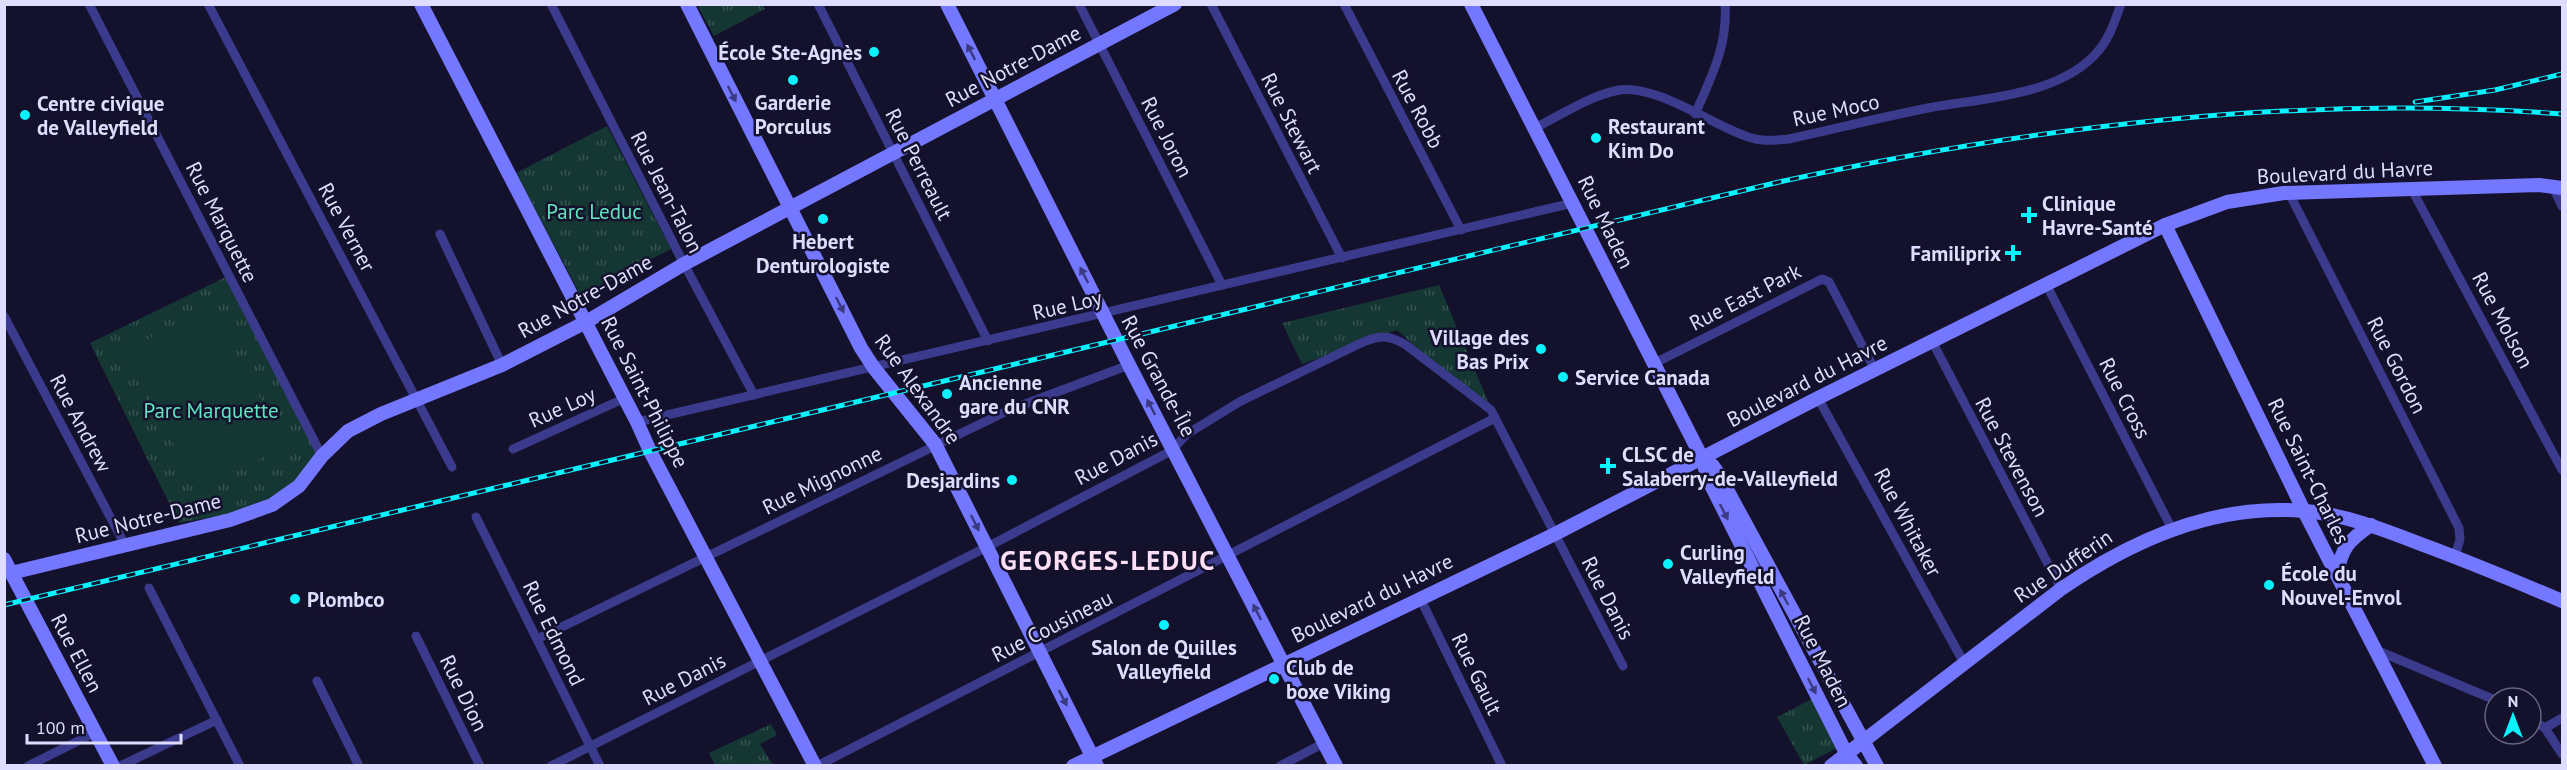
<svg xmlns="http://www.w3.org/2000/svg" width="2567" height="770" font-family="'PT Sans',sans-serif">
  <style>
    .park { fill: url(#park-tufts) }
    .pitch { fill: #143734 }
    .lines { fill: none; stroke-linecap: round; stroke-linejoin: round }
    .street { stroke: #3b3b8d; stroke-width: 9 }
    .secondary { stroke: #7477ff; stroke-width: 14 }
    .rail-casing { stroke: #09f2ff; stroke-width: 5 }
    .rail { stroke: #14112d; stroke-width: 3; stroke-dasharray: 9; stroke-linecap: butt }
    .oneway { fill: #3a3a81 }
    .poi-dot { fill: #09f2ff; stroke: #14112d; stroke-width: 2 }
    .labels { text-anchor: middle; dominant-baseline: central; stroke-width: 5; stroke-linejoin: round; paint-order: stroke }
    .poi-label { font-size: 21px; font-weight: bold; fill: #dfddff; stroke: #14112d; text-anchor: start }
    .street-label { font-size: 21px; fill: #dfddff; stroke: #14112d }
    .park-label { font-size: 21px; fill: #63e4be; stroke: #14112d }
    .district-label { font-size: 27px; font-weight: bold; letter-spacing: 1.5px; fill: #ffdff5; stroke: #14112d }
  </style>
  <defs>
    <pattern id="park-tufts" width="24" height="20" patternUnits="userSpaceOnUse" patternTransform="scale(1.5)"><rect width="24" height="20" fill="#143734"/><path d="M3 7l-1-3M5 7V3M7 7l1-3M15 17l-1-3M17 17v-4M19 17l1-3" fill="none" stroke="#365452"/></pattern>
  </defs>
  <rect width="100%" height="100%" fill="#14112d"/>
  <g class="park">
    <polygon points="697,5 762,5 765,9 714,36"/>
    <polygon points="607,126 671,249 581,296 516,173"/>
    <path d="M232 274 322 456C307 472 293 489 274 499 246 514 209 517 179 523L90 343Z"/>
    <polygon points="1439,285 1495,418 1397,330 1302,364 1282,323"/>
    <polygon points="1814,698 1839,747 1804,765 1777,717"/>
    <polygon points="771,724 777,735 760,744 773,765 715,765 709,753"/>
  </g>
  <polygon class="pitch" points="212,306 285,446 198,491 125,351"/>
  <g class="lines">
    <g class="street">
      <polyline points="89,4 322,456"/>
      <polyline points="208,4 452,467"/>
      <polyline points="551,4 684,264 754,395"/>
      <polyline points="818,4 988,341"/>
      <polyline points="1079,4 1222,285"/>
      <polyline points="1211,4 1342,258"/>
      <polyline points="1344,4 1461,230"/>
      <path d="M1695 114C1711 78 1728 45 1725 4"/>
      <path d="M1535 128C1561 115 1589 96 1619 90 1656 84 1712 125 1748 137 1762 142 1775 140 1789 139 1835 129 1882 117 1928 108 1982 98 2062 96 2099 50 2110 37 2115 20 2121 4"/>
      <polyline points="2553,187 2562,206"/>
      <polyline points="2411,188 2562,470"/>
      <polyline points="2289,193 2459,528 2460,539 2455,557"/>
      <polyline points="440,234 502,365"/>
      <polyline points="2046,284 2172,529"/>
      <polyline points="4,316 125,545"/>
      <polyline points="1932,341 2061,589"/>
      <polyline points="1653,364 1822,279 1829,282 1875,370"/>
      <polyline points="1818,398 1964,663"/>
      <polyline points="637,422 1573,203"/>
      <polyline points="513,449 625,398"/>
      <polyline points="476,517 600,766"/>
      <polyline points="149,588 240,766"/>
      <polyline points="1420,598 1502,766"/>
      <polyline points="416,636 480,766"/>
      <polyline points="537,639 1009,410 1129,365"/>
      <polyline points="2376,650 2495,700"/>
      <polyline points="317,681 359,766"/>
      <polyline points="2531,719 2545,728 2562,754"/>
      <polyline points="2545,728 2562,718"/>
      <polyline points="28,766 96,732"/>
      <polyline points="120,766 217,720"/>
      <path d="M551 766 987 547 1171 451 1187 434 1241 401 1359 344C1378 335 1388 334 1406 345L1491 410 1623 666"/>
      <polyline points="817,766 1495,418"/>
      <polyline points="1280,766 1324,743"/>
    </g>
    <g class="secondary">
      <polyline points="421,4 637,422 650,451 815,766"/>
      <polyline points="687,4 861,348 874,368 935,444 1097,766"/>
      <polyline points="947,4 1129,365 1336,766"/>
      <polyline points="1471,4 1702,458 1708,479 1846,753 1856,766"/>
      <polyline points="2165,225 2304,511 2435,766"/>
      <polyline points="1702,458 1713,466 1718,473 1877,766"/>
      <polyline points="4,559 113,766"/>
      <polyline points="11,573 230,520 272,505 299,486 322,456 348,431 381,414 502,365 586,322 684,264 1175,4"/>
      <path d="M2337 575C2341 548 2349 540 2371 525"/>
      <polyline points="1073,766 1555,534 1818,398 2165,225 2227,202 2284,193 2539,185 2562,188"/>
      <path d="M1831 766 2061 589C2132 540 2216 503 2304 511 2343 514 2382 529 2418 543 2467 561 2515 581 2562 601"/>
    </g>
    <g class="rail-casing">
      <g id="rail">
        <polyline points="2415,102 2495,90 2562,74"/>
        <path d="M4 605 1779 182C2035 126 2299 94 2562 114"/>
      </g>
    </g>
    <use href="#rail" class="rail"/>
  </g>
  <defs><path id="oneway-solid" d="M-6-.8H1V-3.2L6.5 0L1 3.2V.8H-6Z" transform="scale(1.5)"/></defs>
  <g class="oneway">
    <use href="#oneway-solid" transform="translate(971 52) rotate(-117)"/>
    <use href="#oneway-solid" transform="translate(732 94) rotate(63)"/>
    <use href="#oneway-solid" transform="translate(1084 275) rotate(-117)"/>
    <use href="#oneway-solid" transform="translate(840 305) rotate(63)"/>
    <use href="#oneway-solid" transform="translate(1151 407) rotate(-118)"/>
    <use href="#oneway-solid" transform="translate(1724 512) rotate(63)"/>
    <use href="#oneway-solid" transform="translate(975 523) rotate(63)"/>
    <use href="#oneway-solid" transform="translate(1784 597) rotate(-118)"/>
    <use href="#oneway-solid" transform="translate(1257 612) rotate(-117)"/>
    <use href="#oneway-solid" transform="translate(1812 686) rotate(63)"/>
    <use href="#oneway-solid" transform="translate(1063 698) rotate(63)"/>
  </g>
  <g class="poi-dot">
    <circle cx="874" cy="52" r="6"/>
    <circle cx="793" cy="80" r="6"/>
    <circle cx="25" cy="115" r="6"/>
    <circle cx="1596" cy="138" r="6"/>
    <path d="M2026 206h6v6h6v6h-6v6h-6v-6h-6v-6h6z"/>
    <circle cx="823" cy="219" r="6"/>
    <path d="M2010 244h6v6h6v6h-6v6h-6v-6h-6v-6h6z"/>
    <circle cx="1541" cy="349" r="6"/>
    <circle cx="1563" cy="377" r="6"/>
    <circle cx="947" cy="394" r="6"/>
    <path d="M1605 457h6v6h6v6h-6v6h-6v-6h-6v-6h6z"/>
    <circle cx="1012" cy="480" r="6"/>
    <circle cx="1668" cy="564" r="6"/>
    <circle cx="2269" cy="585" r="6"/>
    <circle cx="295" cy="599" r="6"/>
    <circle cx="1164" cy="625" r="6"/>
    <circle cx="1274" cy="679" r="6"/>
  </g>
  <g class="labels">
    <g class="poi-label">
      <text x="862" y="52" text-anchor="end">École Ste-Agnès</text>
      <text x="793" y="102" text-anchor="middle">Garderie<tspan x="793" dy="24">Porculus</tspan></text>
      <text x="37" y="103">Centre civique<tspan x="37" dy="24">de Valleyfield</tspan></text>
      <text x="1608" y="126">Restaurant<tspan x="1608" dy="24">Kim Do</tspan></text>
      <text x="2042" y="203">Clinique<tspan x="2042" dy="24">Havre-Santé</tspan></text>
      <text x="823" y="241" text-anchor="middle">Hebert<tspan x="823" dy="24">Denturologiste</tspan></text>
      <text x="2001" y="253" text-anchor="end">Familiprix</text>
      <text x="1529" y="337" text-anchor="end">Village des<tspan x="1529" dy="24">Bas Prix</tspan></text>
      <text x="1575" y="377">Service Canada</text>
      <text x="959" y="382">Ancienne<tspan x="959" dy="24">gare du CNR</tspan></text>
      <text x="1622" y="454">CLSC de<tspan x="1622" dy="24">Salaberry-de-Valleyfield</tspan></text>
      <text x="1000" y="480" text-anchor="end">Desjardins</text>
      <text x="1680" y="552">Curling<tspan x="1680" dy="24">Valleyfield</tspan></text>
      <text x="2281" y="573">École du<tspan x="2281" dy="24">Nouvel-Envol</tspan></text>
      <text x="307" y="599">Plombco</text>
      <text x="1164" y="647" text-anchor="middle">Salon de Quilles<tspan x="1164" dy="24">Valleyfield</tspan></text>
      <text x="1286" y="667">Club de<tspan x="1286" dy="24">boxe Viking</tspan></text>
    </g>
    <g class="street-label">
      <text transform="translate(1013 66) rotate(-28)">Rue Notre-Dame</text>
      <text transform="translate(1418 109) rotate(62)">Rue Robb</text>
      <text transform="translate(1836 110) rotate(-12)">Rue Moco</text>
      <text transform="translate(1292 123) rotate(63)">Rue Stewart</text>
      <text transform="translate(1167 137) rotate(63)">Rue Joron</text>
      <text transform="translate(919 164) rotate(63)">Rue Perreault</text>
      <text transform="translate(2345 172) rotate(-3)">Boulevard du Havre</text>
      <text transform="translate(667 192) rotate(63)">Rue Jean-Talon</text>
      <text transform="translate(222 222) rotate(63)">Rue Marquette</text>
      <text transform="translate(1606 222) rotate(64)">Rue Maden</text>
      <text transform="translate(347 227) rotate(62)">Rue Verner</text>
      <text transform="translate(585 296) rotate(-29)">Rue Notre-Dame</text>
      <text transform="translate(1745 297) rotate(-27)">Rue East Park</text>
      <text transform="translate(1067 305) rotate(-13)">Rue Loy</text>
      <text transform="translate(2503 320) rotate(62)">Rue Molson</text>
      <text transform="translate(2397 365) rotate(63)">Rue Gordon</text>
      <text transform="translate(1159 376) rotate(62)">Rue Grande-Île</text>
      <text transform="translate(1807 381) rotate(-27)">Boulevard du Havre</text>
      <text transform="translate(918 389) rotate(54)">Rue Alexandre</text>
      <text transform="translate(645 392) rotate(63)">Rue Saint-Philippe</text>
      <text transform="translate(2125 398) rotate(63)">Rue Cross</text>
      <text transform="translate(562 407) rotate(-24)">Rue Loy</text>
      <text transform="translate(81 423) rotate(62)">Rue Andrew</text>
      <text transform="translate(2012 457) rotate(62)">Rue Stevenson</text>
      <text transform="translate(1116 458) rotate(-28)">Rue Danis</text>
      <text transform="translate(2309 471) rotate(64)">Rue Saint-Charles</text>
      <text transform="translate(822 480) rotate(-26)">Rue Mignonne</text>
      <text transform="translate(148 518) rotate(-14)">Rue Notre-Dame</text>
      <text transform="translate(1908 522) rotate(62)">Rue Whitaker</text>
      <text transform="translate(2063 566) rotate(-34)">Rue Dufferin</text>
      <text transform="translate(1372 598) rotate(-26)">Boulevard du Havre</text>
      <text transform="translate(1608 598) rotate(63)">Rue Danis</text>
      <text transform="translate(1052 626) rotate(-27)">Rue Cousineau</text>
      <text transform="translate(554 633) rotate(64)">Rue Edmond</text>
      <text transform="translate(77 653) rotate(62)">Rue Ellen</text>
      <text transform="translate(1823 661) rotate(63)">Rue Maden</text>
      <text transform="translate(1477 674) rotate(64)">Rue Gault</text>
      <text transform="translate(684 679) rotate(-27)">Rue Danis</text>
      <text transform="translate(464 693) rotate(64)">Rue Dion</text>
    </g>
    <g class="park-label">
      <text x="594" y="211">Parc Leduc</text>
      <text x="211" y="410">Parc Marquette</text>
    </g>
    <g class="district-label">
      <text x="1108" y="560">GEORGES-LEDUC</text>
    </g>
  </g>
  <rect width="2567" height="770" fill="none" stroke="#dfddff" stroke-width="12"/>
  <g transform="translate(2513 716)"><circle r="28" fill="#14112d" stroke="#656381" stroke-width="1.5"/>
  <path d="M0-4.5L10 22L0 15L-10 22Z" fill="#09f2ff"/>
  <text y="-9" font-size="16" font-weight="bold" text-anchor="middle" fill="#dfddff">N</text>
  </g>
  <path d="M27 734v9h154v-9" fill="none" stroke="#dfddff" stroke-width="3"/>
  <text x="36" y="734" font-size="18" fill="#dfddff" stroke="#14112d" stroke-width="4.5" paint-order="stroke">100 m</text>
</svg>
